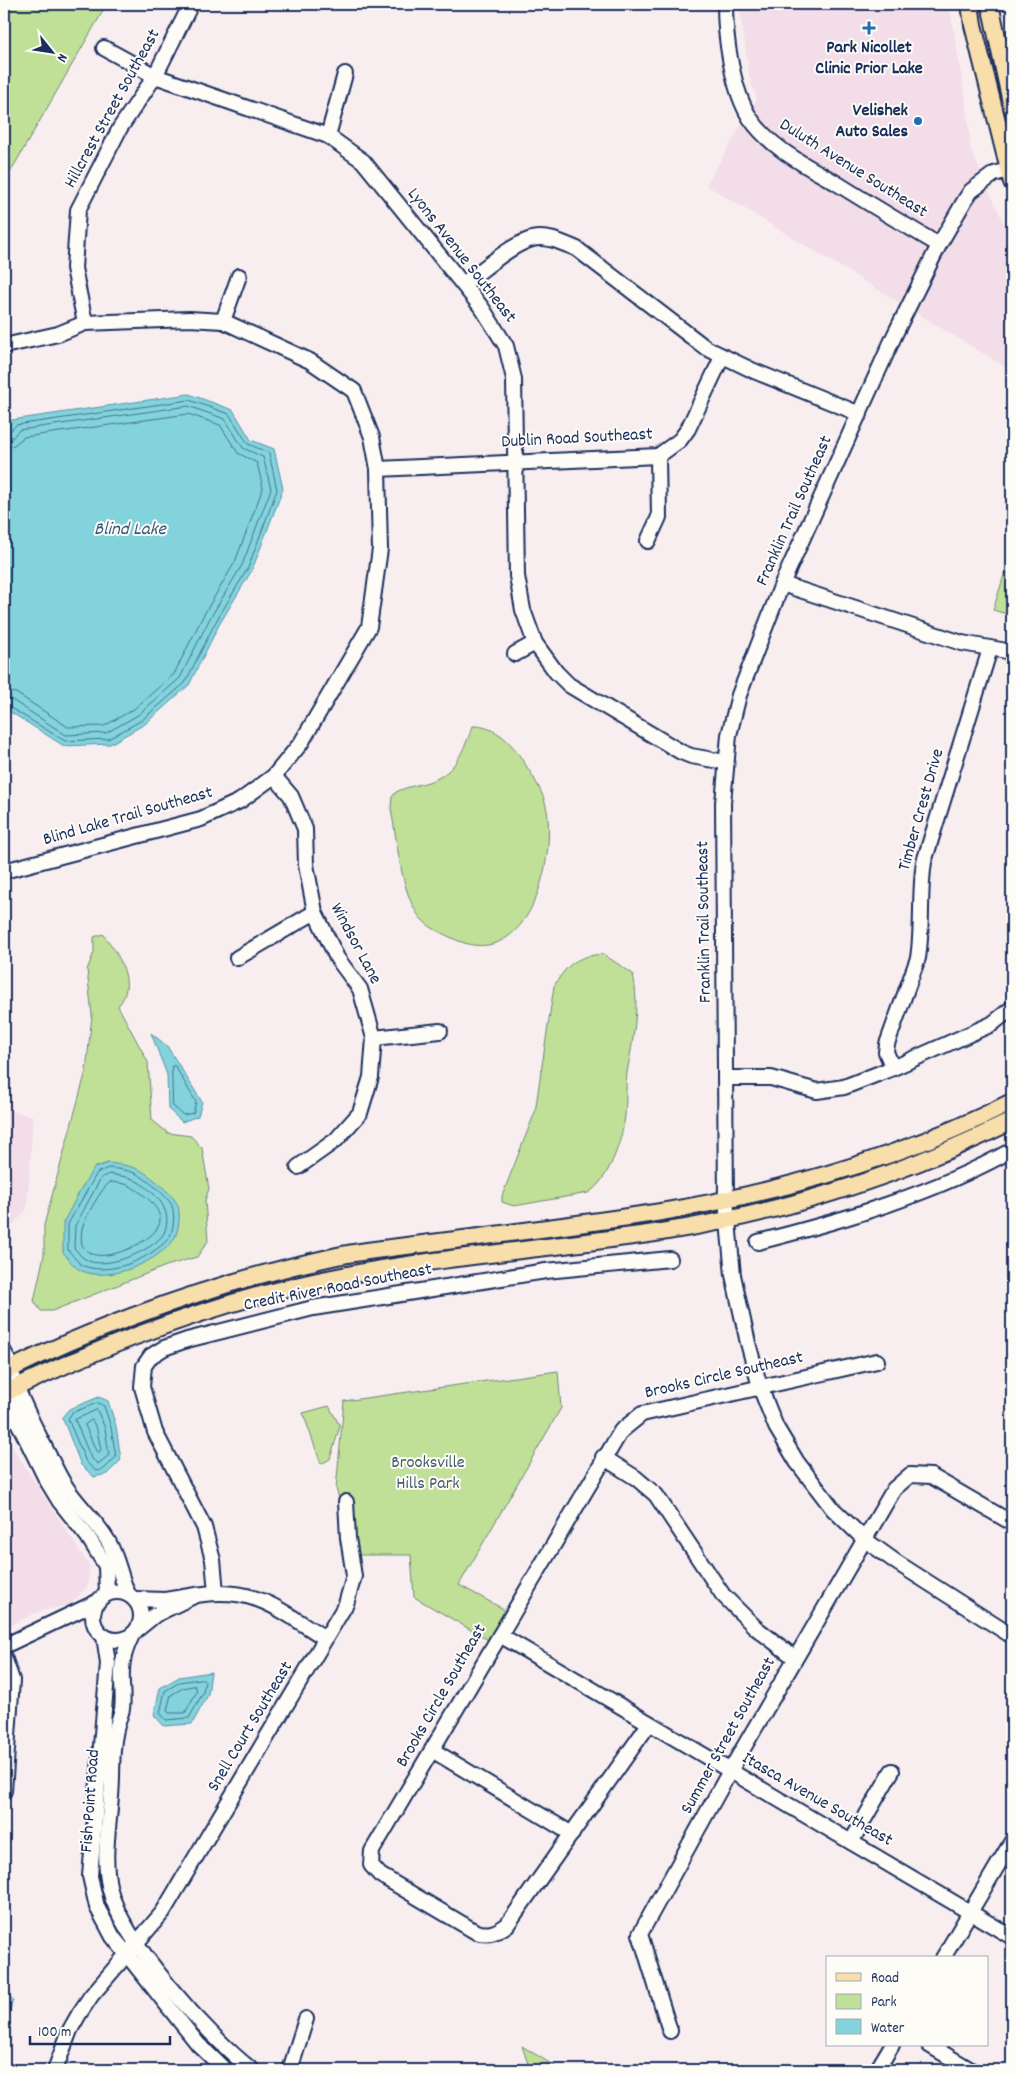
<svg xmlns="http://www.w3.org/2000/svg" width="1016" height="2074" font-family="Dekko,sans-serif">
  <style>
    .built { fill: #f3dde8 }
    .green { fill: #c0df97; stroke: #6e877a; fill-rule: evenodd }
    .water { fill: #82d3db; stroke: #5991a9 }
    .lines { fill: none; stroke-linecap: round; stroke-linejoin: round }
    .shore { stroke: #447190; stroke-width: 1 }
    .minor-casing { stroke: #1b2f5e; stroke-width: 18 }
    .major-casing { stroke: #1b2f5e; stroke-width: 20 }
    .minor { stroke: #fdfcf7; stroke-width: 14 }
    .major { stroke: #f8deab; stroke-width: 16 }
    .poi-dot { fill: #1f6fb2; stroke: #fdfcf7; stroke-width: 2 }
    .labels { text-anchor: middle; dominant-baseline: central; stroke-width: 4; stroke-linejoin: round; paint-order: stroke }
    .poi-label { font-size: 18px; font-weight: bold; fill: #1b2f5e; stroke: #fdfcf7 }
    .street-label { font-size: 18px; fill: #1b2f5e; stroke: #fdfcf7 }
    .park-label { font-size: 18px; fill: #445b6c; stroke: #fdfcf7 }
    .water-label { font-size: 19px; font-style: italic; fill: #35587d; stroke: #fdfcf7 }
  </style>
  <rect width="100%" height="100%" fill="#f8eef0"/>
  <filter id="ink" filterUnits="userSpaceOnUse"><feTurbulence type="fractalNoise" baseFrequency=".02" numOctaves="2"/><feDisplacementMap in="SourceGraphic" scale="10" xChannelSelector="R" yChannelSelector="G"/><feConvolveMatrix kernelMatrix="1 2 1 2 8 2 1 2 1" color-interpolation-filters="sRGB"/></filter>
  <g filter="url(#ink)">
    <g class="built">
      <polygon points="739,4 949,4 967,107 971,151 1012,241 1012,371 706,185 757,99 750,80"/>
      <polygon points="4,1109 33,1116 27,1209 4,1235"/>
      <polygon points="4,1434 90,1567 87,1587 70,1605 40,1611 4,1628"/>
    </g>
    <g class="green">
      <polygon points="4,4 107,4 4,183"/>
      <polygon points="1005,572 1012,574 1012,608 1010,615 993,610"/>
      <path d="M473 726C497 726 513 744 525 764 536 781 547 798 548 819 553 873 524 974 452 938 437 931 425 926 416 912 400 885 397 840 391 809L392 797 396 792C409 785 425 785 438 778 458 768 465 745 473 726Z"/>
      <path d="M103 934C118 953 138 984 118 1006L148 1062 152 1120 168 1133 191 1136 202 1148 209 1189 205 1200 208 1241 197 1257 166 1266 52 1311H41L34 1301 44 1255V1225L86 1071 92 1015 87 970 94 952V937ZM108 1163 75 1202 94 1168Z"/>
      <path d="M603 954 633 974C640 1008 633 1039 627 1073 625 1089 627 1107 624 1123 620 1145 608 1181 588 1193L514 1206 502 1202V1196L535 1112 554 986C567 964 577 956 603 954Z"/>
      <polygon points="558,1371 561,1408 459,1585 507,1611 490,1641 414,1597 411,1555 358,1555 336,1489 344,1401"/>
      <polygon points="329,1406 340,1426 330,1459 321,1464 303,1413"/>
      <polygon points="522,2046 561,2070 530,2070"/>
    </g>
    <g class="water">
      <polygon points="189,394 233,410 251,440 274,449 283,489 252,570 219,625 189,685 145,724 110,744 64,746 4,708 4,431 12,420"/>
      <polygon points="151,1033 167,1046 202,1102 198,1116 182,1122 168,1109 167,1075"/>
      <path d="M109 1163C117 1164 127 1165 135 1168 146 1171 170 1192 176 1202 182 1210 179 1234 172 1242 153 1264 109 1282 82 1271 74 1268 68 1258 63 1252V1223L82 1187 94 1168Z"/>
      <polygon points="99,1397 108,1401 116,1426 121,1460 107,1474 94,1477 81,1465 62,1417 69,1409"/>
      <polygon points="211,1672 208,1695 192,1724 164,1726 154,1715 160,1688 179,1677"/>
      <polygon points="4,1989 13,2000 4,2034"/>
    </g>
    <g class="lines">
      <g class="shore">
        <polyline points="4,434 9,432 16,425 189,400 229,414 248,444 269,453 277,490 248,568 215,623 185,683 142,720 108,739 65,741 4,704"/>
        <polyline points="4,440 12,438 19,430 188,406 225,419 243,448 263,457 271,489 242,565 209,620 180,678 138,715 106,733 66,735 12,700 4,698"/>
        <polyline points="4,447 14,445 24,437 188,414 220,425 238,453 257,463 263,488 235,562 203,616 174,674 134,709 104,726 68,727 16,693 4,691"/>
        <polygon points="172,1066 175,1066 196,1102 193,1113 183,1115 173,1106"/>
        <path d="M109 1168C117 1169 128 1170 135 1173 144 1177 169 1197 172 1206 175 1214 174 1232 168 1239 150 1259 110 1276 84 1266 78 1264 73 1255 68 1250V1224L97 1173Z"/>
        <path d="M110 1174C117 1176 126 1176 133 1179 152 1189 175 1209 164 1233 155 1250 103 1272 85 1259 81 1257 78 1252 74 1248L75 1226 101 1178Z"/>
        <path d="M111 1182C117 1183 125 1183 130 1186 143 1193 170 1213 156 1230 146 1244 106 1262 90 1253 87 1252 84 1248 82 1245 81 1240 81 1234 82 1229 84 1220 103 1184 111 1182Z"/>
        <polygon points="98,1403 104,1406 111,1427 116,1457 104,1469 96,1471 86,1462 68,1419 72,1413"/>
        <polygon points="97,1410 105,1428 109,1455 98,1464 91,1458 75,1420"/>
        <polygon points="92,1420 97,1430 101,1450 99,1452 96,1451 85,1425"/>
        <polygon points="202,1679 205,1681 203,1693 189,1718 166,1720 160,1713 165,1691 180,1682"/>
        <polygon points="195,1686 197,1691 185,1713 169,1713 167,1710 171,1695 183,1688"/>
      </g>
      <g class="minor-casing">
        <g id="minor">
          <path d="M725 4C725 38 732 89 750 118 771 149 807 166 838 184 871 205 905 225 939 245"/>
          <polyline points="104,48 155,76 328,136 363,161 482,308 506,346 514,379 517,576 523,610 535,643 556,672 569,685 681,752 691,756 725,762"/>
          <polyline points="328,136 345,74"/>
          <polyline points="1012,169 994,174 971,191 965,200 939,245 895,334 782,584 739,695 729,735 723,803 726,1200 733,1275 748,1343 760,1387 776,1427 797,1462 833,1509 864,1539 896,1562 1012,1636"/>
          <path d="M463 284C482 271 510 245 532 239 547 235 563 243 577 249L706 348 754 371 860 414"/>
          <polyline points="223,321 239,276"/>
          <polyline points="85,323 74,268 78,210 120,128 155,76 191,4"/>
          <polyline points="4,346 58,334 85,323 189,319 223,321 310,361 354,391 372,437 378,469 380,549 369,627 301,743 274,776 240,801 201,819 4,871"/>
          <polyline points="378,469 658,456 680,440 688,429 722,357"/>
          <polyline points="648,541 659,517 658,456"/>
          <polyline points="782,584 962,643 1012,652"/>
          <polyline points="515,654 535,643"/>
          <polyline points="274,776 291,796 305,829 306,865 315,912 337,958 360,989 374,1038 371,1077 360,1113 336,1140 298,1167"/>
          <polyline points="237,958 315,912"/>
          <polyline points="374,1038 440,1031"/>
          <path d="M893 1068 886 1052 887 1044 918 958C923 926 919 894 924 862L990 649"/>
          <polyline points="725,1078 771,1078 817,1091 844,1087 893,1068 992,1024 1012,1008"/>
          <path d="M758 1242C845 1220 933 1194 1012 1150"/>
          <path d="M4 1352C11 1364 12 1375 17 1388 29 1418 45 1448 60 1477 72 1501 94 1517 108 1541 118 1558 120 1577 128 1594"/>
          <polyline points="4,1394 46,1479 60,1502 88,1537 106,1566 107,1594"/>
          <polyline points="603,1457 636,1478 656,1495 723,1595 756,1628 795,1658"/>
          <circle cx="117" cy="1616" r="24"/>
          <polyline points="216,1592 213,1560 204,1527 155,1432 142,1387 144,1366 151,1356 164,1348 187,1340 313,1308 546,1271 670,1259"/>
          <path d="M196 1595C255 1586 278 1609 325 1638"/>
          <polyline points="135,1599 165,1600 196,1595 155,1615 139,1628"/>
          <path d="M132 1635C126 1647 122 1658 122 1671 121 1684 124 1697 122 1709 120 1718 116 1726 115 1735 111 1752 113 1777 111 1796 109 1828 102 1858 110 1890 122 1941 210 2038 252 2070"/>
          <polyline points="500,1635 1012,1937"/>
          <polyline points="104,1636 108,1663 90,1876 97,1907 113,1937 198,2044 225,2070"/>
          <polyline points="4,1646 97,1602"/>
          <polyline points="4,1657 12,1680 4,1791"/>
          <path d="M649 1724 507 1925C497 1932 489 1936 476 1932L380 1875 371 1865 372 1851 621 1431 642 1414 877 1361"/>
          <polyline points="432,1750 572,1834"/>
          <polyline points="851,1842 892,1771"/>
          <polyline points="943,1958 1012,1841"/>
          <polyline points="670,2031 640,1934 730,1771 894,1489 910,1475 931,1476 1012,1523"/>
          <polyline points="929,2045 971,2070"/>
          <polyline points="55,2070 70,2030 79,2014 91,1996 163,1912 346,1604 354,1576 348,1538 346,1502"/>
          <polyline points="290,2070 306,2019"/>
          <polyline points="877,2070 892,2045"/>
        </g>
      </g>
      <g class="major-casing">
        <g id="major">
          <polyline points="970,4 973,25 1012,182"/>
          <polyline points="990,4 1012,107"/>
          <path d="M4 1372C111 1320 220 1281 337 1256 368 1250 400 1247 431 1243 508 1233 585 1224 661 1212 782 1192 903 1157 1012 1102"/>
          <path d="M4 1393C112 1341 223 1299 342 1276 447 1256 555 1248 661 1232 783 1213 902 1175 1012 1121"/>
        </g>
      </g>
      <use href="#minor" class="minor"/>
      <use href="#major" class="major"/>
    </g>
  </g>
  <g class="poi-dot">
    <path d="M866.5 20.5h5v5h5v5h-5v5h-5v-5h-5v-5h5z"/>
    <circle cx="918" cy="121" r="5"/>
  </g>
  <g class="labels">
    <g class="poi-label">
      <text x="869" y="48">Park Nicollet<tspan x="869" dy="21">Clinic Prior Lake</tspan></text>
      <text x="908" y="111" text-anchor="end">Velishek<tspan x="908" dy="21">Auto Sales</tspan></text>
    </g>
    <g class="street-label">
      <text transform="translate(113 109) rotate(-61)">Hillcrest Street Southeast</text>
      <text transform="translate(853 169) rotate(32)">Duluth Avenue Southeast</text>
      <text transform="translate(461 256) rotate(52)">Lyons Avenue Southeast</text>
      <text transform="translate(577 439) rotate(-3)">Dublin Road Southeast</text>
      <text transform="translate(795 511) rotate(-66)">Franklin Trail Southeast</text>
      <text transform="translate(922 810) rotate(-74)">Timber Crest Drive</text>
      <text transform="translate(128 817) rotate(-16)">Blind Lake Trail Southeast</text>
      <text transform="translate(705 922) rotate(-91)">Franklin Trail Southeast</text>
      <text transform="translate(355 944) rotate(62)">Windsor Lane</text>
      <text transform="translate(338 1288) rotate(-11)">Credit River Road Southeast</text>
      <text transform="translate(724 1376) rotate(-13)">Brooks Circle Southeast</text>
      <text transform="translate(442 1696) rotate(-60)">Brooks Circle Southeast</text>
      <text transform="translate(251 1727) rotate(-59)">Snell Court Southeast</text>
      <text transform="translate(729 1736) rotate(-61)">Summer Street Southeast</text>
      <text transform="translate(817 1800) rotate(30)">Itasca Avenue Southeast</text>
      <text transform="translate(91 1801) rotate(-86)">Fish Point Road</text>
    </g>
    <g class="park-label">
      <text x="428" y="1463">Brooksville<tspan x="428" dy="21">Hills Park</tspan></text>
    </g>
    <g class="water-label">
      <text x="130" y="530">Blind Lake</text>
    </g>
  </g>
  <rect width="1016" height="2074" fill="none" stroke="#fdfcf7" stroke-width="20"/>
  <rect x="10" y="10" width="996" height="2054" fill="none" stroke="#1b2f5e" stroke-width="2" filter="url(#ink)"/>
  <rect x="826" y="1956" width="162" height="90" fill="#fdfcf7" stroke="#a3aaba"/>
  <rect x="836" y="1973" width="25" height="8" fill="#f8deab" stroke="#a3aaba"/>
  <text x="871" y="1982" font-size="15" fill="#1b2f5e">Road</text>
  <rect x="836" y="1994" width="25" height="15" fill="#c0df97" stroke="#a3aaba"/>
  <text x="871" y="2006" font-size="15" fill="#1b2f5e">Park</text>
  <rect x="836" y="2019" width="25" height="15" fill="#82d3db" stroke="#a3aaba"/>
  <text x="871" y="2032" font-size="15" fill="#1b2f5e">Water</text>
  <g transform="translate(52 52) rotate(120)" stroke="#fdfcf7" stroke-width="4" paint-order="stroke">
  <path d="M0-4L9 19L0 12L-9 19Z" fill="#1b2f5e"/>
  <text y="-8" font-size="14" font-weight="bold" text-anchor="middle" fill="#1b2f5e">N</text>
  </g>
  <path d="M30 2036v8h140v-8" fill="none" stroke="#1b2f5e" stroke-width="2.5"/>
  <text x="38" y="2036" font-size="15" fill="#1b2f5e" stroke="#fdfcf7" stroke-width="4" paint-order="stroke">100 m</text>
</svg>
